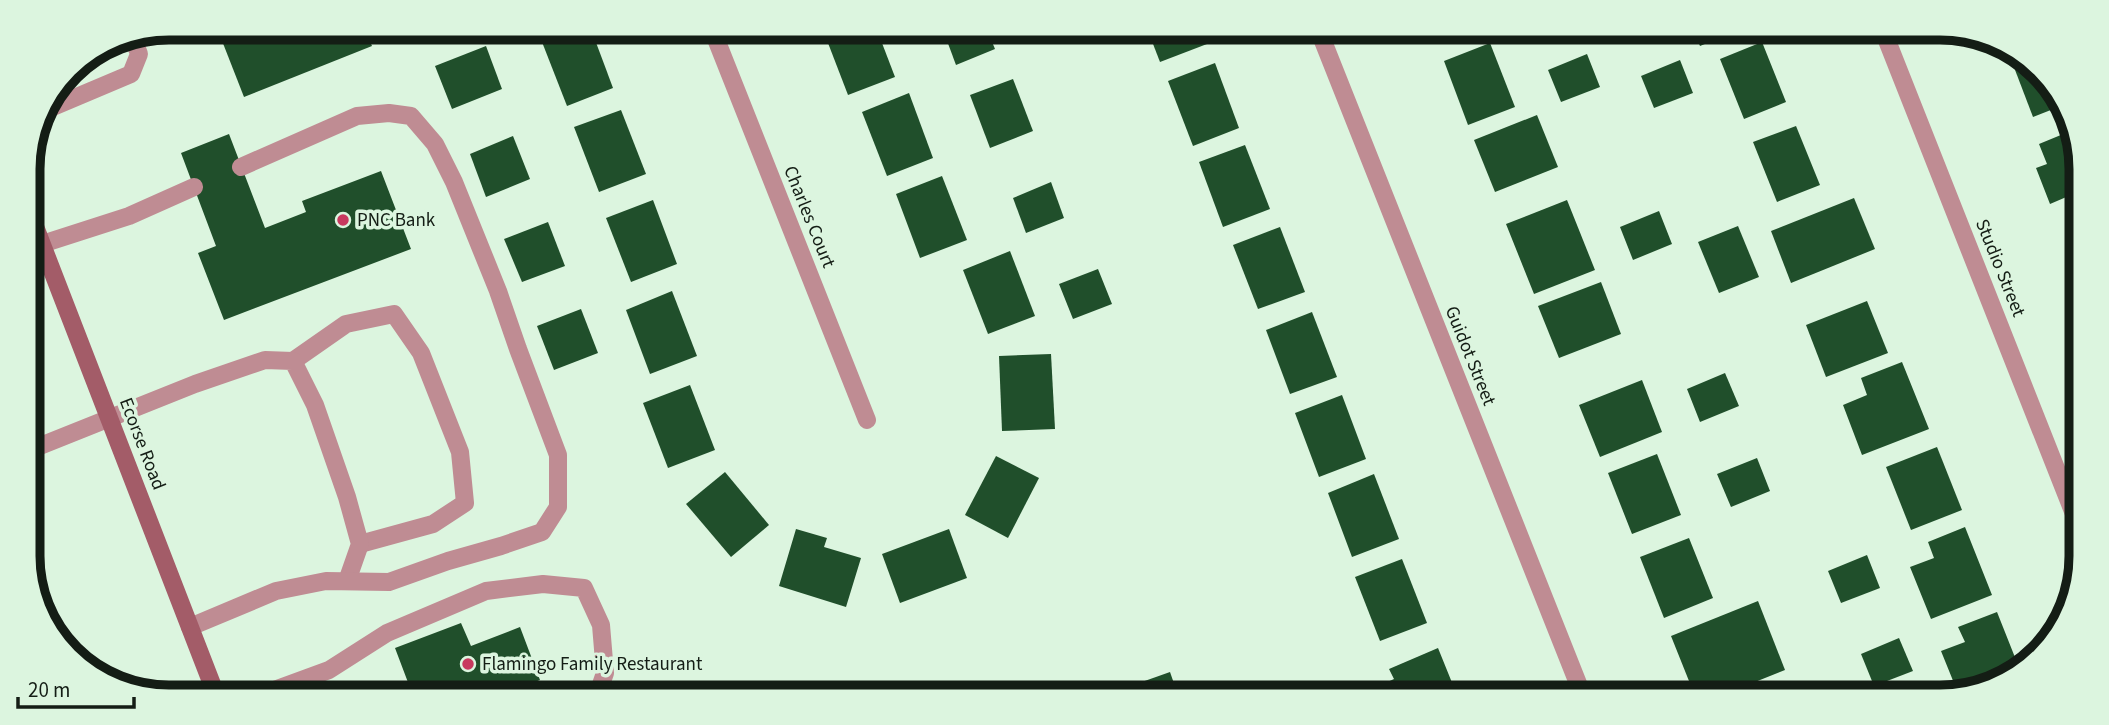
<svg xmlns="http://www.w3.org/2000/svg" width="2109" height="725" font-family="'Source Sans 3',sans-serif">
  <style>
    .building { fill: #204f2b }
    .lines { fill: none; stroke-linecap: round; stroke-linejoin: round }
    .lane { stroke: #bf8c93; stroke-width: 18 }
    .street { stroke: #bf8c93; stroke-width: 18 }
    .secondary { stroke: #a35c68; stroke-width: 18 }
    .poi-dot { fill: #c8395f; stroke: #dcf5df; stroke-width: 2.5 }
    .labels { text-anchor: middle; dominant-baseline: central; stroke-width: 7; stroke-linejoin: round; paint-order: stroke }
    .street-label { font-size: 19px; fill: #141d15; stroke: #dcf5df }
    .poi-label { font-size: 19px; fill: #141d15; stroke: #dcf5df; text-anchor: start }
    .rim { fill: none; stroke: #141d15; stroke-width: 9 }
  </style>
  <rect width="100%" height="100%" fill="#dcf5df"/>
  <g class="building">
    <polygon points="217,28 365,29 372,46 244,97"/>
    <polygon points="574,29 591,29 613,88 567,106 542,42"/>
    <polygon points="823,30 877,30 895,77 848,95"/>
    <polygon points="943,30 987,30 995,49 956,65"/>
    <polygon points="1148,31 1202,31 1207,44 1160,62"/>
    <polygon points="1432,31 1462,32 1436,42"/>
    <polygon points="1694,32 1734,32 1700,46"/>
    <polygon points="1762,42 1786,102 1744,119 1720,59"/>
    <polygon points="1490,43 1515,107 1468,125 1444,61"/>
    <polygon points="486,46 502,89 452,109 435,66"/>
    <polygon points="1587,54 1600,87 1561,102 1548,70"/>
    <polygon points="2019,59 2046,76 2061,106 2033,117 2012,62"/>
    <polygon points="1680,60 1693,93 1654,108 1641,76"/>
    <polygon points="1215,63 1239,128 1193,146 1168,81"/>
    <polygon points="1013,79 1033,131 990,148 970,95"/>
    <polygon points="909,93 933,158 887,176 862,112"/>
    <polygon points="621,110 646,174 599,192 574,127"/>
    <polygon points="1537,115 1558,167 1495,192 1474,140"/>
    <polygon points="1796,126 1820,185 1777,202 1753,142"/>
    <polygon points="2073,130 2078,142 2078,192 2050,204 2036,168 2047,164 2039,144"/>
    <polygon points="229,134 265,228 306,212 302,201 381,171 411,249 224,320 198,253 216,246 181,153"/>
    <polygon points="513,136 530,179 486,197 470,154"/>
    <polygon points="1245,145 1270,209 1223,227 1199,162"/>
    <polygon points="942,176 967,240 920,258 896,194"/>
    <polygon points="1051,182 1064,218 1026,233 1013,198"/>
    <polygon points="1854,198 1875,249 1791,283 1771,231"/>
    <polygon points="653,200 677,264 631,282 606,218"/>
    <polygon points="1567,200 1595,270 1534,294 1506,224"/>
    <polygon points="1659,211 1672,244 1633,260 1620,227"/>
    <polygon points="548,222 565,266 522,282 504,239"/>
    <polygon points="1738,226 1759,277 1719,293 1698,242"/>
    <polygon points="1280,227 1305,292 1258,309 1233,245"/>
    <polygon points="1010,251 1035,316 988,334 963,270"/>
    <polygon points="1098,269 1112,304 1073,319 1059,284"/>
    <polygon points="1601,282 1621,334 1559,358 1538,306"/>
    <polygon points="672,291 697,356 650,374 626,310"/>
    <polygon points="1867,301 1888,353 1826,377 1806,325"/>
    <polygon points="581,309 598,353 554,370 537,326"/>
    <polygon points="1312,312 1337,377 1290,394 1266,330"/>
    <polygon points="1051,354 1055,429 1002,431 999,356"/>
    <polygon points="1902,362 1929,429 1862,455 1843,405 1867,395 1861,378"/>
    <polygon points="1725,373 1739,406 1700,422 1687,389"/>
    <polygon points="1642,380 1662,432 1600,457 1579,405"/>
    <polygon points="690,385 715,450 668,468 643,403"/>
    <polygon points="1342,395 1366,459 1319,477 1295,413"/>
    <polygon points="1937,447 1962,510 1911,530 1886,467"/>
    <polygon points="1657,454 1681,515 1632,534 1608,473"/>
    <polygon points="996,456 1039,478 1008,538 965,515"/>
    <polygon points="1757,458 1770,491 1731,507 1717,474"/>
    <polygon points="725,472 769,525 731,557 686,504"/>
    <polygon points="1374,474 1399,539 1352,557 1328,493"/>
    <polygon points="1965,527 1992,595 1931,619 1910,567 1934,558 1928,542"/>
    <polygon points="796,529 827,538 824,547 861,558 846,607 779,586"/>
    <polygon points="949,529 967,578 900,603 882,554"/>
    <polygon points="1689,538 1713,598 1664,618 1640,557"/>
    <polygon points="1867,555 1880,588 1841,603 1828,571"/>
    <polygon points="1402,559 1427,623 1380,641 1355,577"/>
    <polygon points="1758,601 1785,670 1720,696 1695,696 1671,636"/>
    <polygon points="1997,612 2020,670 1958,693 1941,651 1965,642 1958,627"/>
    <polygon points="461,623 471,646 520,627 540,680 506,693 412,693 395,648"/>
    <polygon points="1899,638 1913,671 1874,686 1861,654"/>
    <polygon points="1438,648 1457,695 1385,695 1381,685 1394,679 1389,669"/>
    <polygon points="1170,672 1178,695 1108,695 1108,694"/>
  </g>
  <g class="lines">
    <g class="lane">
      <polyline points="41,112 131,74 139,54 132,35"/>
      <polyline points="42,244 129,216 194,187"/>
      <polyline points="293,361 346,324 394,314 421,353 460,452 465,503 433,524 360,544"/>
      <polyline points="30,450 195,384 265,360 293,361 315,405 347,497 360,544 347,581"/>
      <polyline points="190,627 276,591 326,581 389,582 448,561 501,546 542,532 558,507 558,455 518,349 498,291 454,182 435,144 411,116 389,113 357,116 241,167"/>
      <polyline points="269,692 329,670 387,633 486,591 543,584 584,588 601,625 605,673 598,693"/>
    </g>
    <g class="street">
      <polyline points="712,29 867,420"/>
      <polyline points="1319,31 1583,696"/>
      <polyline points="1884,33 2076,519"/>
    </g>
    <polyline class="secondary" points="29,211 215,692"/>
  </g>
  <g class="poi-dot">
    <circle cx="343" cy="220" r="7"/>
    <circle cx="468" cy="664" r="7"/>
  </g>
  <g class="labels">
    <g class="street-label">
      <text transform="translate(809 217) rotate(68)">Charles Court</text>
      <text transform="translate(2000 268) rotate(68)">Studio Street</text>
      <text transform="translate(1470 356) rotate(68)">Guidot Street</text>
      <text transform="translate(142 444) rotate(69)">Ecorse Road</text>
    </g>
    <g class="poi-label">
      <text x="357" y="220">PNC Bank</text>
      <text x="482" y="664">Flamingo Family Restaurant</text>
    </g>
  </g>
  <path d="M0 0H2109V725H0ZM169 40H1940A129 129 0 0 1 2069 169V556A129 129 0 0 1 1940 685H169A129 129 0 0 1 40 556V169A129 129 0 0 1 169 40Z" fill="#dcf5df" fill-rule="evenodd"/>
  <path class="rim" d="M169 40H1940A129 129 0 0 1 2069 169V556A129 129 0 0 1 1940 685H169A129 129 0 0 1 40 556V169A129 129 0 0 1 169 40Z"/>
  <path d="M18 697v10h116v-10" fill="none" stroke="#141d15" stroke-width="3.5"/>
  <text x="28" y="697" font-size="21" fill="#141d15" stroke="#dcf5df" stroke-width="5" paint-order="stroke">20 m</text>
</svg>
